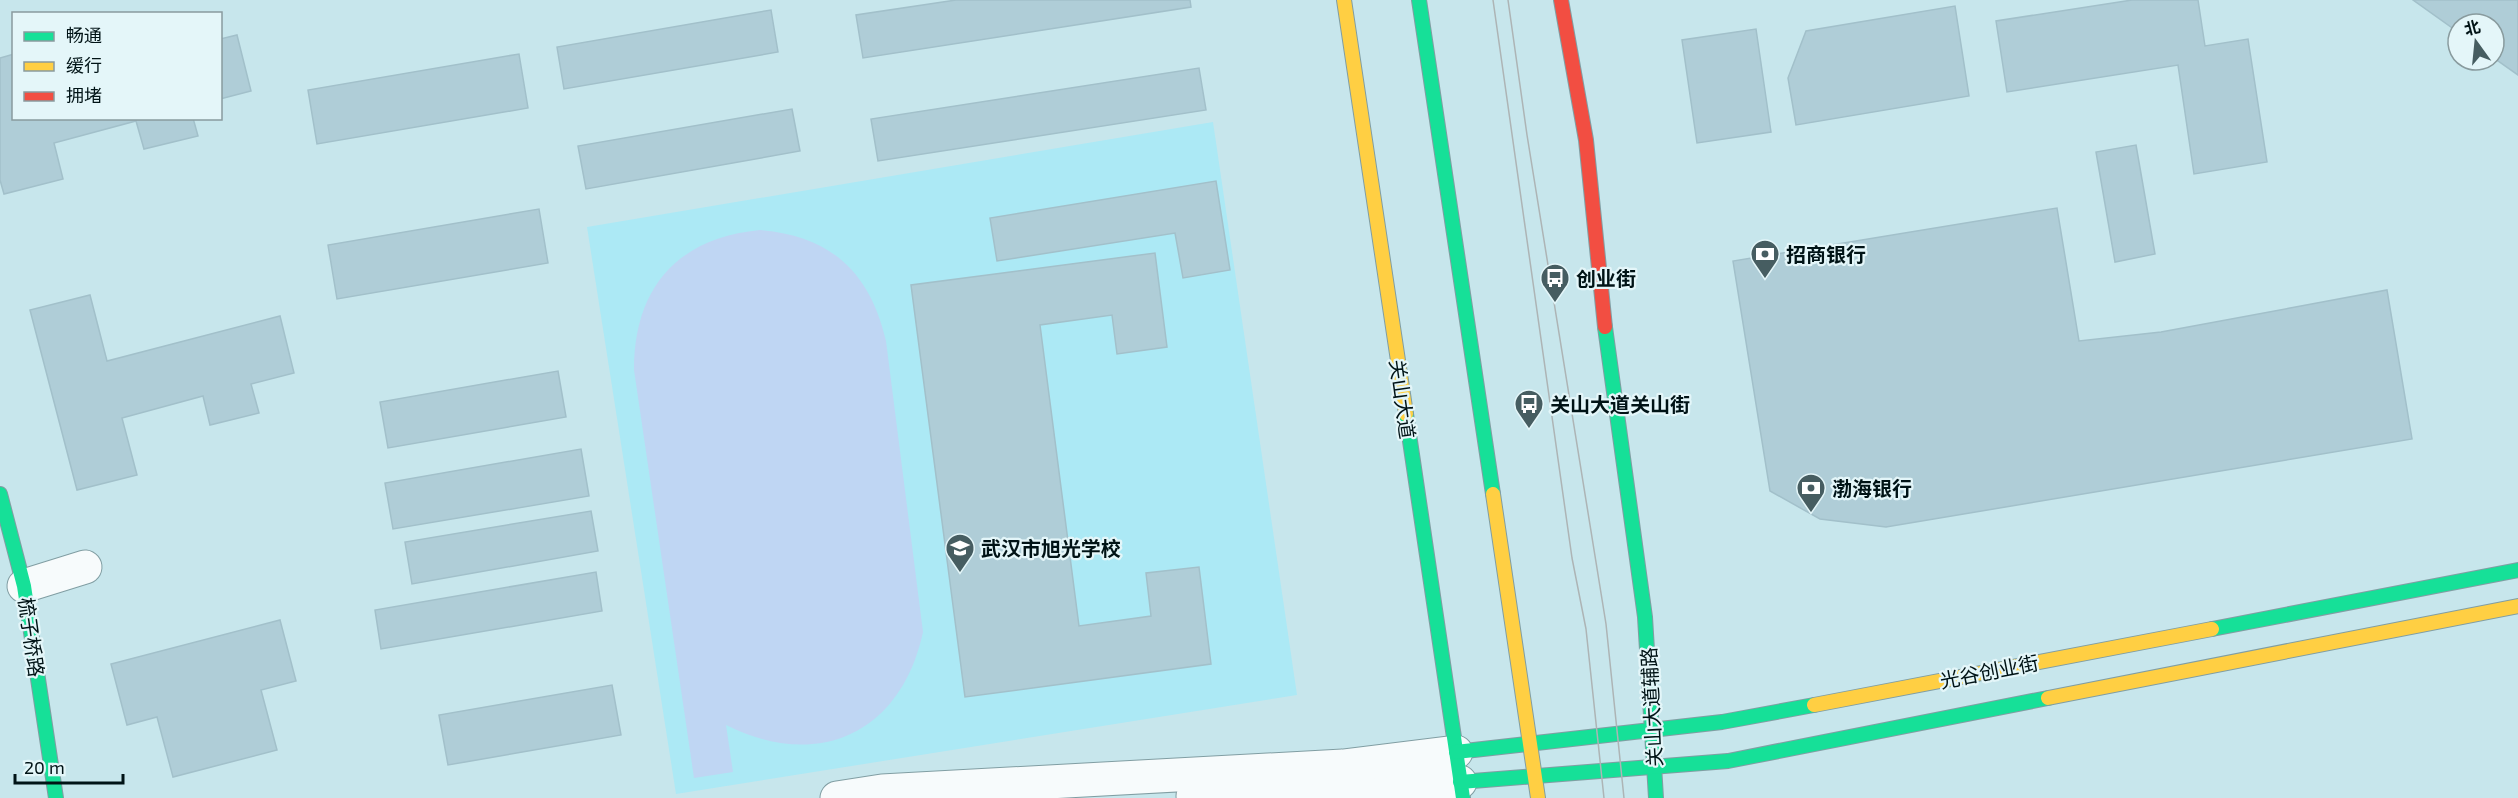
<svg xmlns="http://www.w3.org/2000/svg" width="2518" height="798" font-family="'Exo 2','Noto Sans SC',sans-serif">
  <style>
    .built { fill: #ace9f5 }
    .green { fill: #bfd6f3 }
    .building { fill: #afcdd7; stroke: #a2c0ca; stroke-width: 1.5 }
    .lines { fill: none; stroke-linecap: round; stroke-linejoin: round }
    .street-casing { stroke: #819ea3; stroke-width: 35 }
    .fast-casing { stroke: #819ea3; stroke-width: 16 }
    .slow-casing { stroke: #819ea3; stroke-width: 16 }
    .jam-casing { stroke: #819ea3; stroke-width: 16 }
    .street { stroke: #f7fbfc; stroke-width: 33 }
    .fast { stroke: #16e098; stroke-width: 14 }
    .slow { stroke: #ffcf43; stroke-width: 14 }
    .jam { stroke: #f24e42; stroke-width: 14 }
    .tram { stroke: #adb4b5; stroke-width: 1.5 }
    .labels { text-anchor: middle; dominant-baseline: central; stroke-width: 4.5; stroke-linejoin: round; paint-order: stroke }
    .poi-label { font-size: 20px; font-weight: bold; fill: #001316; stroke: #e4f6f9; text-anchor: start }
    .street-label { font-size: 20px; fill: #001316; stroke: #e4f6f9 }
  </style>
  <rect width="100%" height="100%" fill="#c7e6ec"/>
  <polygon class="built" points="1213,122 1297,695 676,794 587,227"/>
  <path class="green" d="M760 230C831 236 870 272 886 341L923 632C901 734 818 771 726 725L733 772 694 778 634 370C634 287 678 238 760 230Z"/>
  <g class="building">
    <polygon points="956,0 1190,0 1191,7 863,58 856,15"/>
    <polygon points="2132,0 2198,0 2205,46 2248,39 2267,162 2194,174 2178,65 2007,92 1996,21"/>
    <polygon points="2413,0 2518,0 2518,75 2494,58 2494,24 2458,24 2458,32"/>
    <polygon points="1955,6 1969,96 1796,125 1788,78 1806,31"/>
    <polygon points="771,10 778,52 564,89 557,47"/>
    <polygon points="1756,29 1771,132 1697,143 1682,40"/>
    <polygon points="237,35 251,91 220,99 220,39"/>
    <polygon points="14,54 14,118 193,118 198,136 144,149 136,121 54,143 63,179 4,194 0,180 0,58"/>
    <polygon points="519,54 528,108 317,144 308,90"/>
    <polygon points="1199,68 1206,110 878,161 871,119"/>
    <polygon points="792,109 800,151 586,189 578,146"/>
    <polygon points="2136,145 2155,254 2115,262 2096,152"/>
    <polygon points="1216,181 1230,270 1183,278 1175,233 997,261 990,218"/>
    <polygon points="2057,208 2079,341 2161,332 2387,290 2412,439 1886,527 1820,519 1770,491 1733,261"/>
    <polygon points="539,209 548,263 337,299 328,245"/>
    <polygon points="1155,253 1167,347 1117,354 1112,315 1040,325 1079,626 1151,616 1146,573 1199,567 1211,664 965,697 911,285"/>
    <polygon points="90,295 107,361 280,316 294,373 251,384 259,413 210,425 203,396 122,418 137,475 77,490 30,310"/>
    <polygon points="558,371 566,417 388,448 380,402"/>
    <polygon points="581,449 589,496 393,529 385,483"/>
    <polygon points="591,511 598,551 412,584 405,542"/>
    <polygon points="596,572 602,611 381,649 375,610"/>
    <polygon points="280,620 296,681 261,690 277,750 173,777 157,717 127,725 111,664"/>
    <polygon points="612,685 621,735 448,765 439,715"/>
  </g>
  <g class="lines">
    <g class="street-casing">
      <g id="street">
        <polyline points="24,586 85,567"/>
        <polyline points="1193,796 1342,791 1460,782"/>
        <polyline points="837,798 882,791 1343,766 1456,752"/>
      </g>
    </g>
    <g class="fast-casing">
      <g id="fast">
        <polyline points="1419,0 1493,494"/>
        <polyline points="1605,327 1645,617 1656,798"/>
        <polyline points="1406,414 1463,798"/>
        <polyline points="0,494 24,586 56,798"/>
        <polyline points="2212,629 2518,570"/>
        <polyline points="1456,752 1722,722 1814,705"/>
        <polyline points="1460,782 1728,761 2048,698"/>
      </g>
    </g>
    <g class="slow-casing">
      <g id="slow">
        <polyline points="1344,0 1406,414"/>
        <polyline points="1493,494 1538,798"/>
        <polyline points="2048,698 2518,606"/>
        <polyline points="1814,705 2212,629"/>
      </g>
    </g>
    <g class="jam-casing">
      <polyline id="jam" points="1561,0 1586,140 1605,327"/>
    </g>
    <use href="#street" class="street"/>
    <use href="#fast" class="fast"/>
    <use href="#slow" class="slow"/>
    <use href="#jam" class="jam"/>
    <g class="tram">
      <polyline points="1493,0 1572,558 1586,629 1604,798"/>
      <polyline points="1508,0 1527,135 1606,624 1624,798"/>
    </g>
  </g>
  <defs>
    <g id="bank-pin" transform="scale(1.5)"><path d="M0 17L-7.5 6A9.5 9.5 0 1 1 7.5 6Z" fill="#465d61" stroke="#e4f6f9"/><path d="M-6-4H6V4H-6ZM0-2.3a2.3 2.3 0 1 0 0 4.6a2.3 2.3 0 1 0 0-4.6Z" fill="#fff"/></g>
    <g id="bus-pin" transform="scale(1.5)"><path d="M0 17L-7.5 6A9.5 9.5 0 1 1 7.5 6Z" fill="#465d61" stroke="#e4f6f9"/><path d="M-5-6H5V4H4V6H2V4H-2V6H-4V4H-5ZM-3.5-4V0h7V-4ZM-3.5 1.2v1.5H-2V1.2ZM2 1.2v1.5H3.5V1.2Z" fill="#fff"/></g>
    <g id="school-pin" transform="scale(1.5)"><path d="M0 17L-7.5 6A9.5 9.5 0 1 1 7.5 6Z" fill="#465d61" stroke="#e4f6f9"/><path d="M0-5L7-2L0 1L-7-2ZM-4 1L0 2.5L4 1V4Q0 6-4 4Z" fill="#fff"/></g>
  </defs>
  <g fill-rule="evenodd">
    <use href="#bank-pin" x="1765" y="254"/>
    <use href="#bus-pin" x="1555" y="278"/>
    <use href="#bus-pin" x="1529" y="404"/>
    <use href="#bank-pin" x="1811" y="488"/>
    <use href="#school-pin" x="960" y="548"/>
  </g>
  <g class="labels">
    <g class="poi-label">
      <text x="1786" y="254">招商银行</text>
      <text x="1576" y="278">创业街</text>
      <text x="1550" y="404">关山大道关山街</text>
      <text x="1832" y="488">渤海银行</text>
      <text x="981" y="548">武汉市旭光学校</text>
    </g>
    <g class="street-label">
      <text transform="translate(1403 399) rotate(82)">关山大道</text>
      <text transform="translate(32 637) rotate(82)">梳子桥路</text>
      <text transform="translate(1989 671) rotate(-11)">光谷创业街</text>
      <text transform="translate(1651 707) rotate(-93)">关山大道辅路</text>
    </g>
  </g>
  <rect x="12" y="12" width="210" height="108" fill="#e4f6f9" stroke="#899b9e" stroke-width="1.5"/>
  <rect x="24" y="32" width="30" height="9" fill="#16e098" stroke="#899b9e" stroke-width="1.5"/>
  <text x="66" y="42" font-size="18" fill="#001316">畅通</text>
  <rect x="24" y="62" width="30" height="9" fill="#ffcf43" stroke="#899b9e" stroke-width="1.5"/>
  <text x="66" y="72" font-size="18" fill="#001316">缓行</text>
  <rect x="24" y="92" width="30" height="9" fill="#f24e42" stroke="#899b9e" stroke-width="1.5"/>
  <text x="66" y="102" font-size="18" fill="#001316">拥堵</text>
  <g transform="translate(2476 42) rotate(345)"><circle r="28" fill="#e4f6f9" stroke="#899b9e" stroke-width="1.5"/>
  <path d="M0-4.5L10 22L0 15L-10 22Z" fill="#465d61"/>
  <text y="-9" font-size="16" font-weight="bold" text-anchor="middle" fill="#001316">北</text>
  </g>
  <path d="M15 774v9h108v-9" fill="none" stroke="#001316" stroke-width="3"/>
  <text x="24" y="774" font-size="18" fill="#001316" stroke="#e4f6f9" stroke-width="4.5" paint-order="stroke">20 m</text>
</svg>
